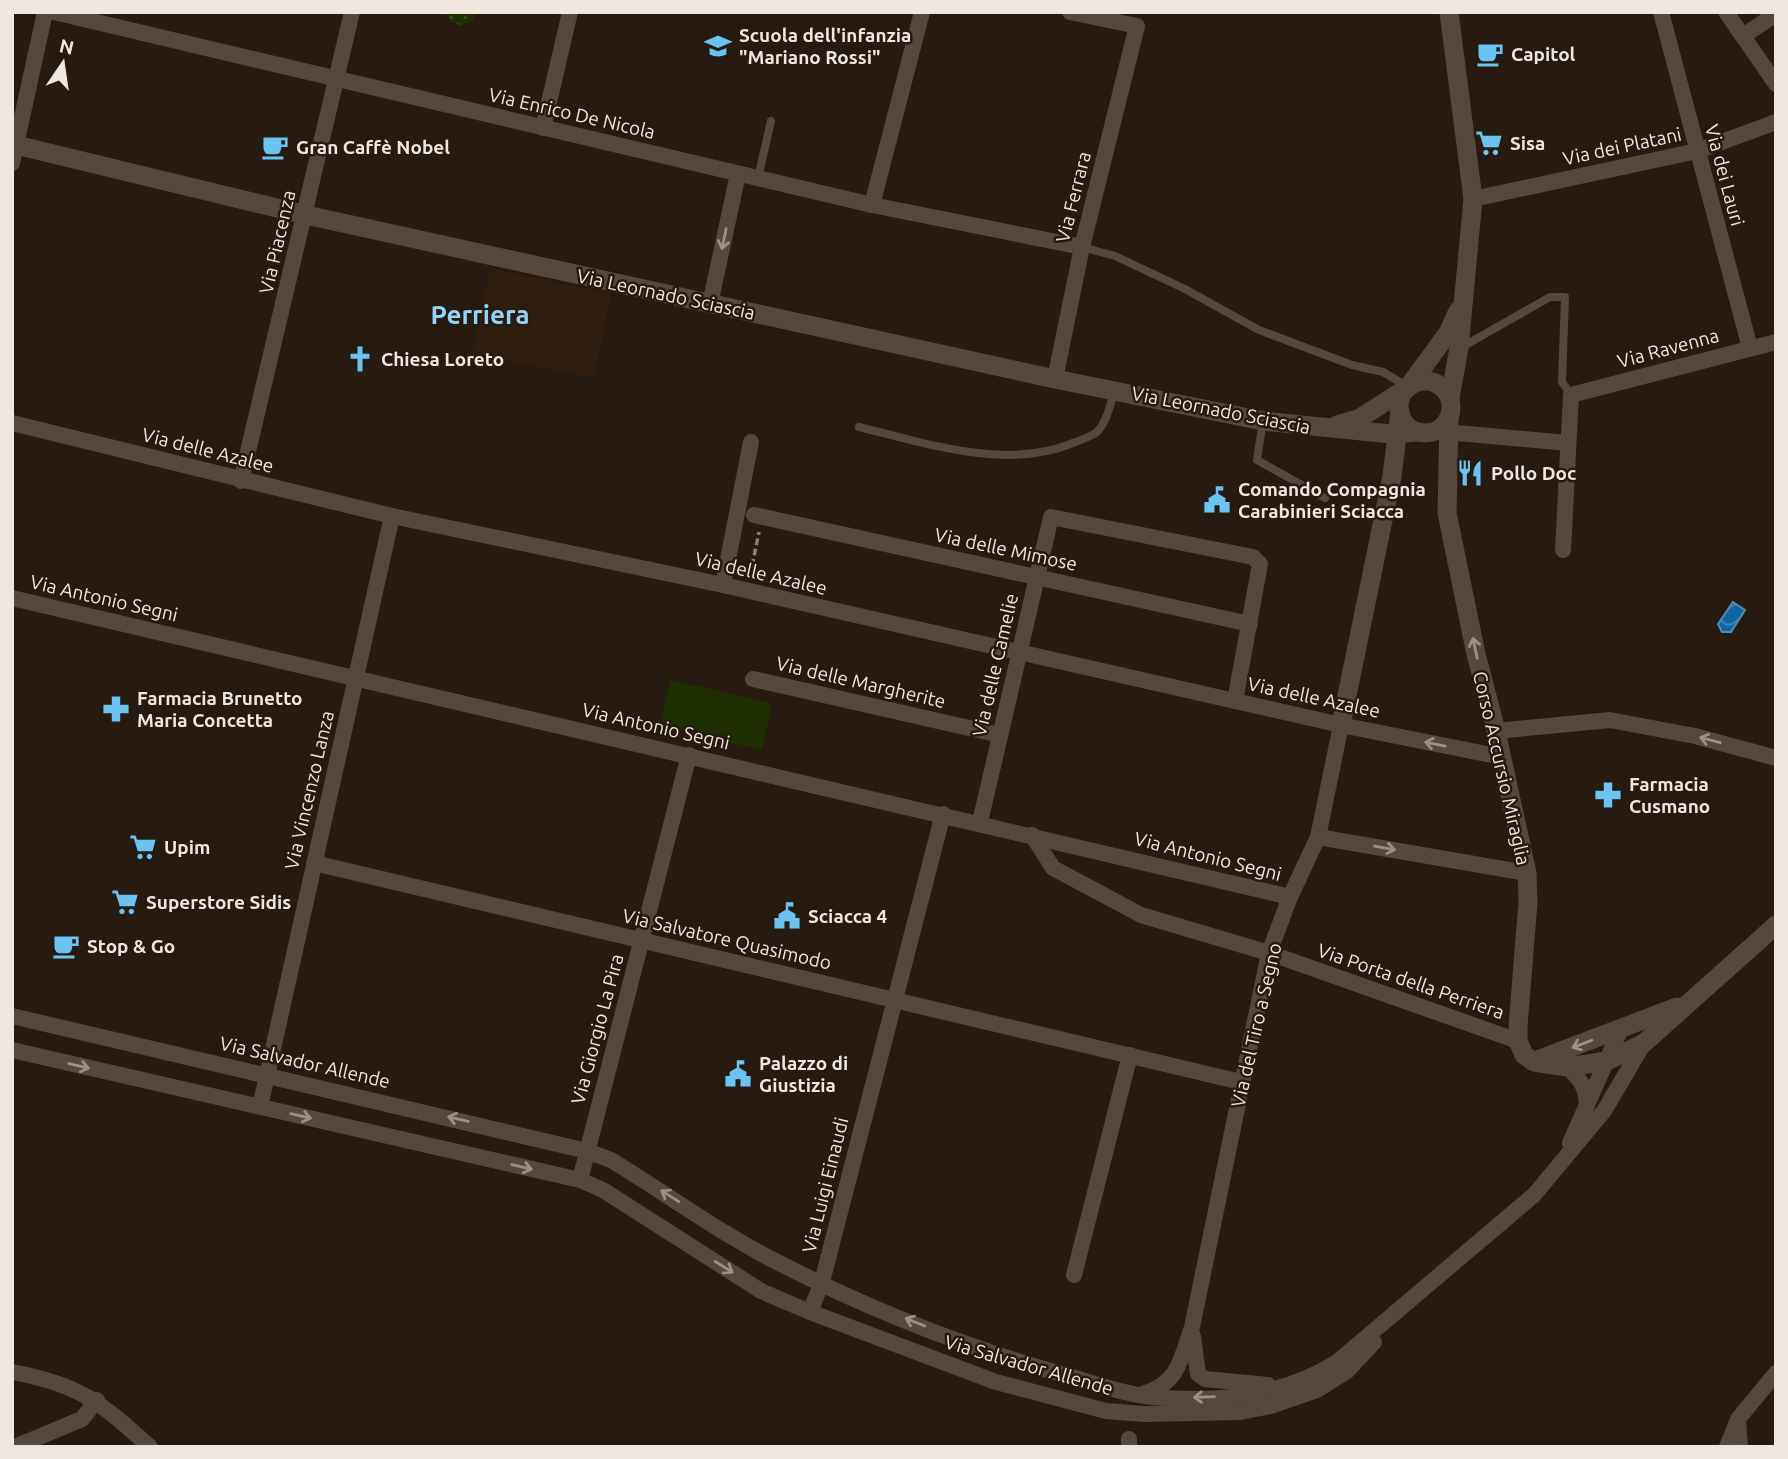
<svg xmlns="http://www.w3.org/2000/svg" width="1788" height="1459" font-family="Ubuntu,sans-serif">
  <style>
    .built { fill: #2f1e10 }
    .grass { fill: url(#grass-dots) }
    .garden { fill: #1f2e00 }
    .water { fill: url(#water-waves); stroke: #518cb4; stroke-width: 2 }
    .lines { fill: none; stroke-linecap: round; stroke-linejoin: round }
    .path { stroke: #897f77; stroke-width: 3.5; stroke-dasharray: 7 3.5; stroke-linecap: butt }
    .service { stroke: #56483e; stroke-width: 8 }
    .minor { stroke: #56483e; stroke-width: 16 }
    .tertiary { stroke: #56483e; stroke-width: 19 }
    .oneway { stroke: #9b8f87 }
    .labels { text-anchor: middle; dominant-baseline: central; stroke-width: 5; stroke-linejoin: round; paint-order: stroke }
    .poi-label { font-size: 19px; font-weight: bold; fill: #efe6e0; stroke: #261a11; text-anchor: start }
    .street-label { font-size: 19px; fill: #efe6e0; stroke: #261a11 }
    .district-label { font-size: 26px; font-weight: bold; fill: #95d3f6; stroke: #261a11 }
  </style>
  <defs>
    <pattern id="grass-dots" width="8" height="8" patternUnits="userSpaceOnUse" patternTransform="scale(1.75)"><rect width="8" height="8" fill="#1f2e00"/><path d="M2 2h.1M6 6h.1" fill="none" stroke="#404c25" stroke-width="1.8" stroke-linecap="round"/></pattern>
    <pattern id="water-waves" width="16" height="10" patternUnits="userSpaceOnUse" patternTransform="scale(1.75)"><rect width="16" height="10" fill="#0d66a1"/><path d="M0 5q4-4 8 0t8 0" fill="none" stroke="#3c83b2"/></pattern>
  </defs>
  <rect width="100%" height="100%" fill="#261a11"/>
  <polygon class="built" points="490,268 611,294 594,378 472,353"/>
  <polygon class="grass" points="445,12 476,12 473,20 463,26 451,22"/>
  <polygon class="garden" points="670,680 772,703 762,750 659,727"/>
  <polygon class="water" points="1733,602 1745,610 1731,632 1722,632 1718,624"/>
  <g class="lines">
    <polyline class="path" points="750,576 759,532"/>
    <g class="service">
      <polyline points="758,178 771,121"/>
      <polyline points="1082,247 1115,256 1185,289 1259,330 1352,365 1383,372 1408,387"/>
      <polyline points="1462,347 1550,297 1565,297 1562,382 1571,395"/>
      <polyline points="1263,421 1257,460 1325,498"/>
      <path d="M859 427C927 443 1005 471 1073 443 1080 440 1091 437 1097 432 1107 421 1110 406 1114 392"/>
    </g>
    <g class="minor">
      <polyline points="54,12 872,205 1082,247"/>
      <polyline points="1661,12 1750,348"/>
      <polyline points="1726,12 1776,84"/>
      <polyline points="1743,36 1776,14"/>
      <polyline points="543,128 570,12"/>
      <polyline points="12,163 45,12"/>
      <polyline points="1473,199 1697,151 1776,122"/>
      <polyline points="872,205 922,12"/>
      <polyline points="710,304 738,174"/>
      <polyline points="1055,379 1082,247 1137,26 1070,12"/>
      <polyline points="12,423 392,516 723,585 1341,725 1502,757"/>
      <polyline points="1435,431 1568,443"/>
      <polyline points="241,481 352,12"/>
      <polyline points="754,515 1250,624"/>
      <polyline points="1563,550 1571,395 1776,342"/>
      <polyline points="723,585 751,442"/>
      <polyline points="12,598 1290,897"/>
      <polyline points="753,679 1000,735"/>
      <polyline points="1496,731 1610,720 1695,736 1776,758"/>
      <polyline points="980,822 1051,517 1253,557 1260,564 1235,701"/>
      <polyline points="1032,835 1053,868 1141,915 1269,953 1518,1041"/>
      <polyline points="1318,837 1527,873"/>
      <polyline points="314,863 1241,1082"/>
      <path d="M12 1016 587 1151 611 1160C667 1194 721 1234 779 1263 869 1309 967 1348 1065 1375 1094 1383 1123 1394 1153 1397 1216 1403 1283 1396 1337 1362L1534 1195 1604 1111 1644 1043"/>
      <polyline points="12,1050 580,1180 603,1190 761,1291 810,1312 996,1382 1106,1411 1144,1414 1240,1412 1271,1406 1317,1390 1347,1371 1374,1342"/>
      <path d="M1567 1067C1581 1080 1586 1086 1587 1106"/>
      <polyline points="260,1107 392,516"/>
      <polyline points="1570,1143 1621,1028"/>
      <polyline points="580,1180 689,755"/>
      <polyline points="1074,1275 1130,1055"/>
      <polyline points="810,1312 822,1282 943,814"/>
      <polyline points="1193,1336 1198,1374 1205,1379 1268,1385"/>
      <path d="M12 1372C79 1384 100 1402 150 1447"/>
      <path d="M1143 1394C1179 1383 1181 1359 1192 1327L1269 953 1290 897 1318 837 1341 725"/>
      <polyline points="1738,1421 1740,1447"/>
      <polyline points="1129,1439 1129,1447"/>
      <polyline points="15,1447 82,1419 97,1400"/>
      <polyline points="1727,1447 1738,1419 1776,1373"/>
    </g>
    <g class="tertiary">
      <polyline points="1449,12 1473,199 1459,348 1450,398"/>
      <polyline points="12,144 306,215 1055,379 1263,421 1391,434 1418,432"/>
      <circle cx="1425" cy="407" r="26"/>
      <polyline points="1409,386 1448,333 1458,311"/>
      <polyline points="1449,419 1447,513 1476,654 1496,731 1527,873 1528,902 1518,1026 1518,1041 1524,1055 1534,1062 1567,1067 1607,1061 1644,1043 1776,925"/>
      <polyline points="1337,425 1360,418 1407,388"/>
      <polyline points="1341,725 1392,476 1400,412"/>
      <polyline points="1535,1061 1677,1007"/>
    </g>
  </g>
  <defs><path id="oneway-shaft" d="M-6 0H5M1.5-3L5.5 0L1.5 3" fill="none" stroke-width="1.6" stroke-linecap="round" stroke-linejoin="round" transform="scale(1.75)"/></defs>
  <g class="oneway">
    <use href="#oneway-shaft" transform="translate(724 239) rotate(102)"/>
    <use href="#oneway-shaft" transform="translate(1475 648) rotate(-102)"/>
    <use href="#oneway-shaft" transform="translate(1710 740) rotate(-165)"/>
    <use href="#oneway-shaft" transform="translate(1435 744) rotate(-169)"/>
    <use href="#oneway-shaft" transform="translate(1385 848) rotate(10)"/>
    <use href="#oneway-shaft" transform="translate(1582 1044) rotate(159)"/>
    <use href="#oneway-shaft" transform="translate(79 1066) rotate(13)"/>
    <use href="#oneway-shaft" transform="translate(301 1116) rotate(13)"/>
    <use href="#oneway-shaft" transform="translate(458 1119) rotate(-167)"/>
    <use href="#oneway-shaft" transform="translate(522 1167) rotate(13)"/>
    <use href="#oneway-shaft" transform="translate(670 1196) rotate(-148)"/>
    <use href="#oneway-shaft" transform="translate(724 1267) rotate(32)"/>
    <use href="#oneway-shaft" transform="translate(915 1322) rotate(-158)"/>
    <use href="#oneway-shaft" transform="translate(1204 1397) rotate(178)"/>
  </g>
  <defs>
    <g id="school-bare" transform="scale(2.1)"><path d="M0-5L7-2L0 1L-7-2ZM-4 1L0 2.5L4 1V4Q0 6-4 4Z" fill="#6bc3f2" stroke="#261a11" stroke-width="2.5" paint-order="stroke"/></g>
    <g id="cafe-bare" transform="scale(2.1)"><path d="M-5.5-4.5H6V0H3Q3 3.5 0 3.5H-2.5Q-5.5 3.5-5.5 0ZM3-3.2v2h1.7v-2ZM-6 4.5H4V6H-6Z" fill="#6bc3f2" stroke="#261a11" stroke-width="2.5" paint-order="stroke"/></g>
    <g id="supermarket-bare" transform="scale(2.1)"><path d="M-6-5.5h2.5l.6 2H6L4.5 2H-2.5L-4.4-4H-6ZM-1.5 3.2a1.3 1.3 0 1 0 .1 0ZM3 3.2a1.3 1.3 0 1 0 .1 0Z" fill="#6bc3f2" stroke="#261a11" stroke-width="2.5" paint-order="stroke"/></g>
    <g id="church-bare" transform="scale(2.1)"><path d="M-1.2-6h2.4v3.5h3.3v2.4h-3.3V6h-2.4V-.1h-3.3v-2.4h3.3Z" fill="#6bc3f2" stroke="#261a11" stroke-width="2.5" paint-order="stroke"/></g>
    <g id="restaurant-bare" transform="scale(2.1)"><path d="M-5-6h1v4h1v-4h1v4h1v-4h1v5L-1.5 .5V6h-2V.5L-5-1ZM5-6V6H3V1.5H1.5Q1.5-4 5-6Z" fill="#6bc3f2" stroke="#261a11" stroke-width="2.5" paint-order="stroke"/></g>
    <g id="civic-bare" transform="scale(2.1)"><path d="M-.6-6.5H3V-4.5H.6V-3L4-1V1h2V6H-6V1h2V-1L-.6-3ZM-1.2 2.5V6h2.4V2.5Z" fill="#6bc3f2" stroke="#261a11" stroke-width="2.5" paint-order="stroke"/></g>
    <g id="pharmacy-bare" transform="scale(2.1)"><path d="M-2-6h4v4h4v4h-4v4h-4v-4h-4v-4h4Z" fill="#6bc3f2" stroke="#261a11" stroke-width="2.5" paint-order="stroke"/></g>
  </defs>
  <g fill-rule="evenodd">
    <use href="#school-bare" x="718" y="46"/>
    <use href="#cafe-bare" x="1490" y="54"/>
    <use href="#supermarket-bare" x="1489" y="143"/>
    <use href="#cafe-bare" x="275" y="147"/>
    <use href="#church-bare" x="360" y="359"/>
    <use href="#restaurant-bare" x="1470" y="473"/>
    <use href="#civic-bare" x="1217" y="500"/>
    <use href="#pharmacy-bare" x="116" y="709"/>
    <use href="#pharmacy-bare" x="1608" y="795"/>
    <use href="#supermarket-bare" x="143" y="847"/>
    <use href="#supermarket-bare" x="125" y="902"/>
    <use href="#civic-bare" x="787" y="916"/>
    <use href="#cafe-bare" x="66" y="946"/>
    <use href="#civic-bare" x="738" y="1074"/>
  </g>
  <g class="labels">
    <g class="poi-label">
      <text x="739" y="35">Scuola dell'infanzia<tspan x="739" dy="22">"Mariano Rossi"</tspan></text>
      <text x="1511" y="54">Capitol</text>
      <text x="1510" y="143">Sisa</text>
      <text x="296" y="147">Gran Caffè Nobel</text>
      <text x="381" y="359">Chiesa Loreto</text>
      <text x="1491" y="473">Pollo Doc</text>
      <text x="1238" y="489">Comando Compagnia<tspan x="1238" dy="22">Carabinieri Sciacca</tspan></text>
      <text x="137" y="698">Farmacia Brunetto<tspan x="137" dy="22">Maria Concetta</tspan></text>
      <text x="1629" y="784">Farmacia<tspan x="1629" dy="22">Cusmano</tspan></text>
      <text x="164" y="847">Upim</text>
      <text x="146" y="902">Superstore Sidis</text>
      <text x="808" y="916">Sciacca 4</text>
      <text x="87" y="946">Stop &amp; Go</text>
      <text x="759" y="1063">Palazzo di<tspan x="759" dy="22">Giustizia</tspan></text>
    </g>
    <g class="street-label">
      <text transform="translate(572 113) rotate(13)">Via Enrico De Nicola</text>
      <text transform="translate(1622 146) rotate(-12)">Via dei Platani</text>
      <text transform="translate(1725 175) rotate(75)">Via dei Lauri</text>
      <text transform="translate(1073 197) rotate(-76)">Via Ferrara</text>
      <text transform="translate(277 242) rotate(-77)">Via Piacenza</text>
      <text transform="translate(666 294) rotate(12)">Via Leornado Sciascia</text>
      <text transform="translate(1668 348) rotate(-15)">Via Ravenna</text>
      <text transform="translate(1221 410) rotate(11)">Via Leornado Sciascia</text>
      <text transform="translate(208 450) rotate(14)">Via delle Azalee</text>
      <text transform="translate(1006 549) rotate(12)">Via delle Mimose</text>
      <text transform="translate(761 573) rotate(13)">Via delle Azalee</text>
      <text transform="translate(104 598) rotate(13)">Via Antonio Segni</text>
      <text transform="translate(995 665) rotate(-77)">Via delle Camelie</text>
      <text transform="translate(861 682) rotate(13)">Via delle Margherite</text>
      <text transform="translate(1314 697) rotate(12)">Via delle Azalee</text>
      <text transform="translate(656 726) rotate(13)">Via Antonio Segni</text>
      <text transform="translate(1502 768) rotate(77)">Corso Accursio Miraglia</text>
      <text transform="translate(309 790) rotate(-77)">Via Vincenzo Lanza</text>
      <text transform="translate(1208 856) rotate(14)">Via Antonio Segni</text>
      <text transform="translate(727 939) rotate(13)">Via Salvatore Quasimodo</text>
      <text transform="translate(1411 981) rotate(19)">Via Porta della Perriera</text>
      <text transform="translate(1256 1025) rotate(-77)">Via del Tiro a Segno</text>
      <text transform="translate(597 1029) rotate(-75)">Via Giorgio La Pira</text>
      <text transform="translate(305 1062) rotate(13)">Via Salvador Allende</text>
      <text transform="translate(825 1185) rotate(-76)">Via Luigi Einaudi</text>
      <text transform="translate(1029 1365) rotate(16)">Via Salvador Allende</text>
    </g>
    <g class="district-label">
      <text x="480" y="314">Perriera</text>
    </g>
  </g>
  <rect width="1788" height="1459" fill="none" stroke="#efe6e0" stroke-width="28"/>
  <g transform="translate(63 63) rotate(13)" stroke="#261a11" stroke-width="5" paint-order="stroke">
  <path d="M0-5L12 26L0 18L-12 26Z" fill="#efe6e0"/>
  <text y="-10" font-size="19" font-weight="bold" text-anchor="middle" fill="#efe6e0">N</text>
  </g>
</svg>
